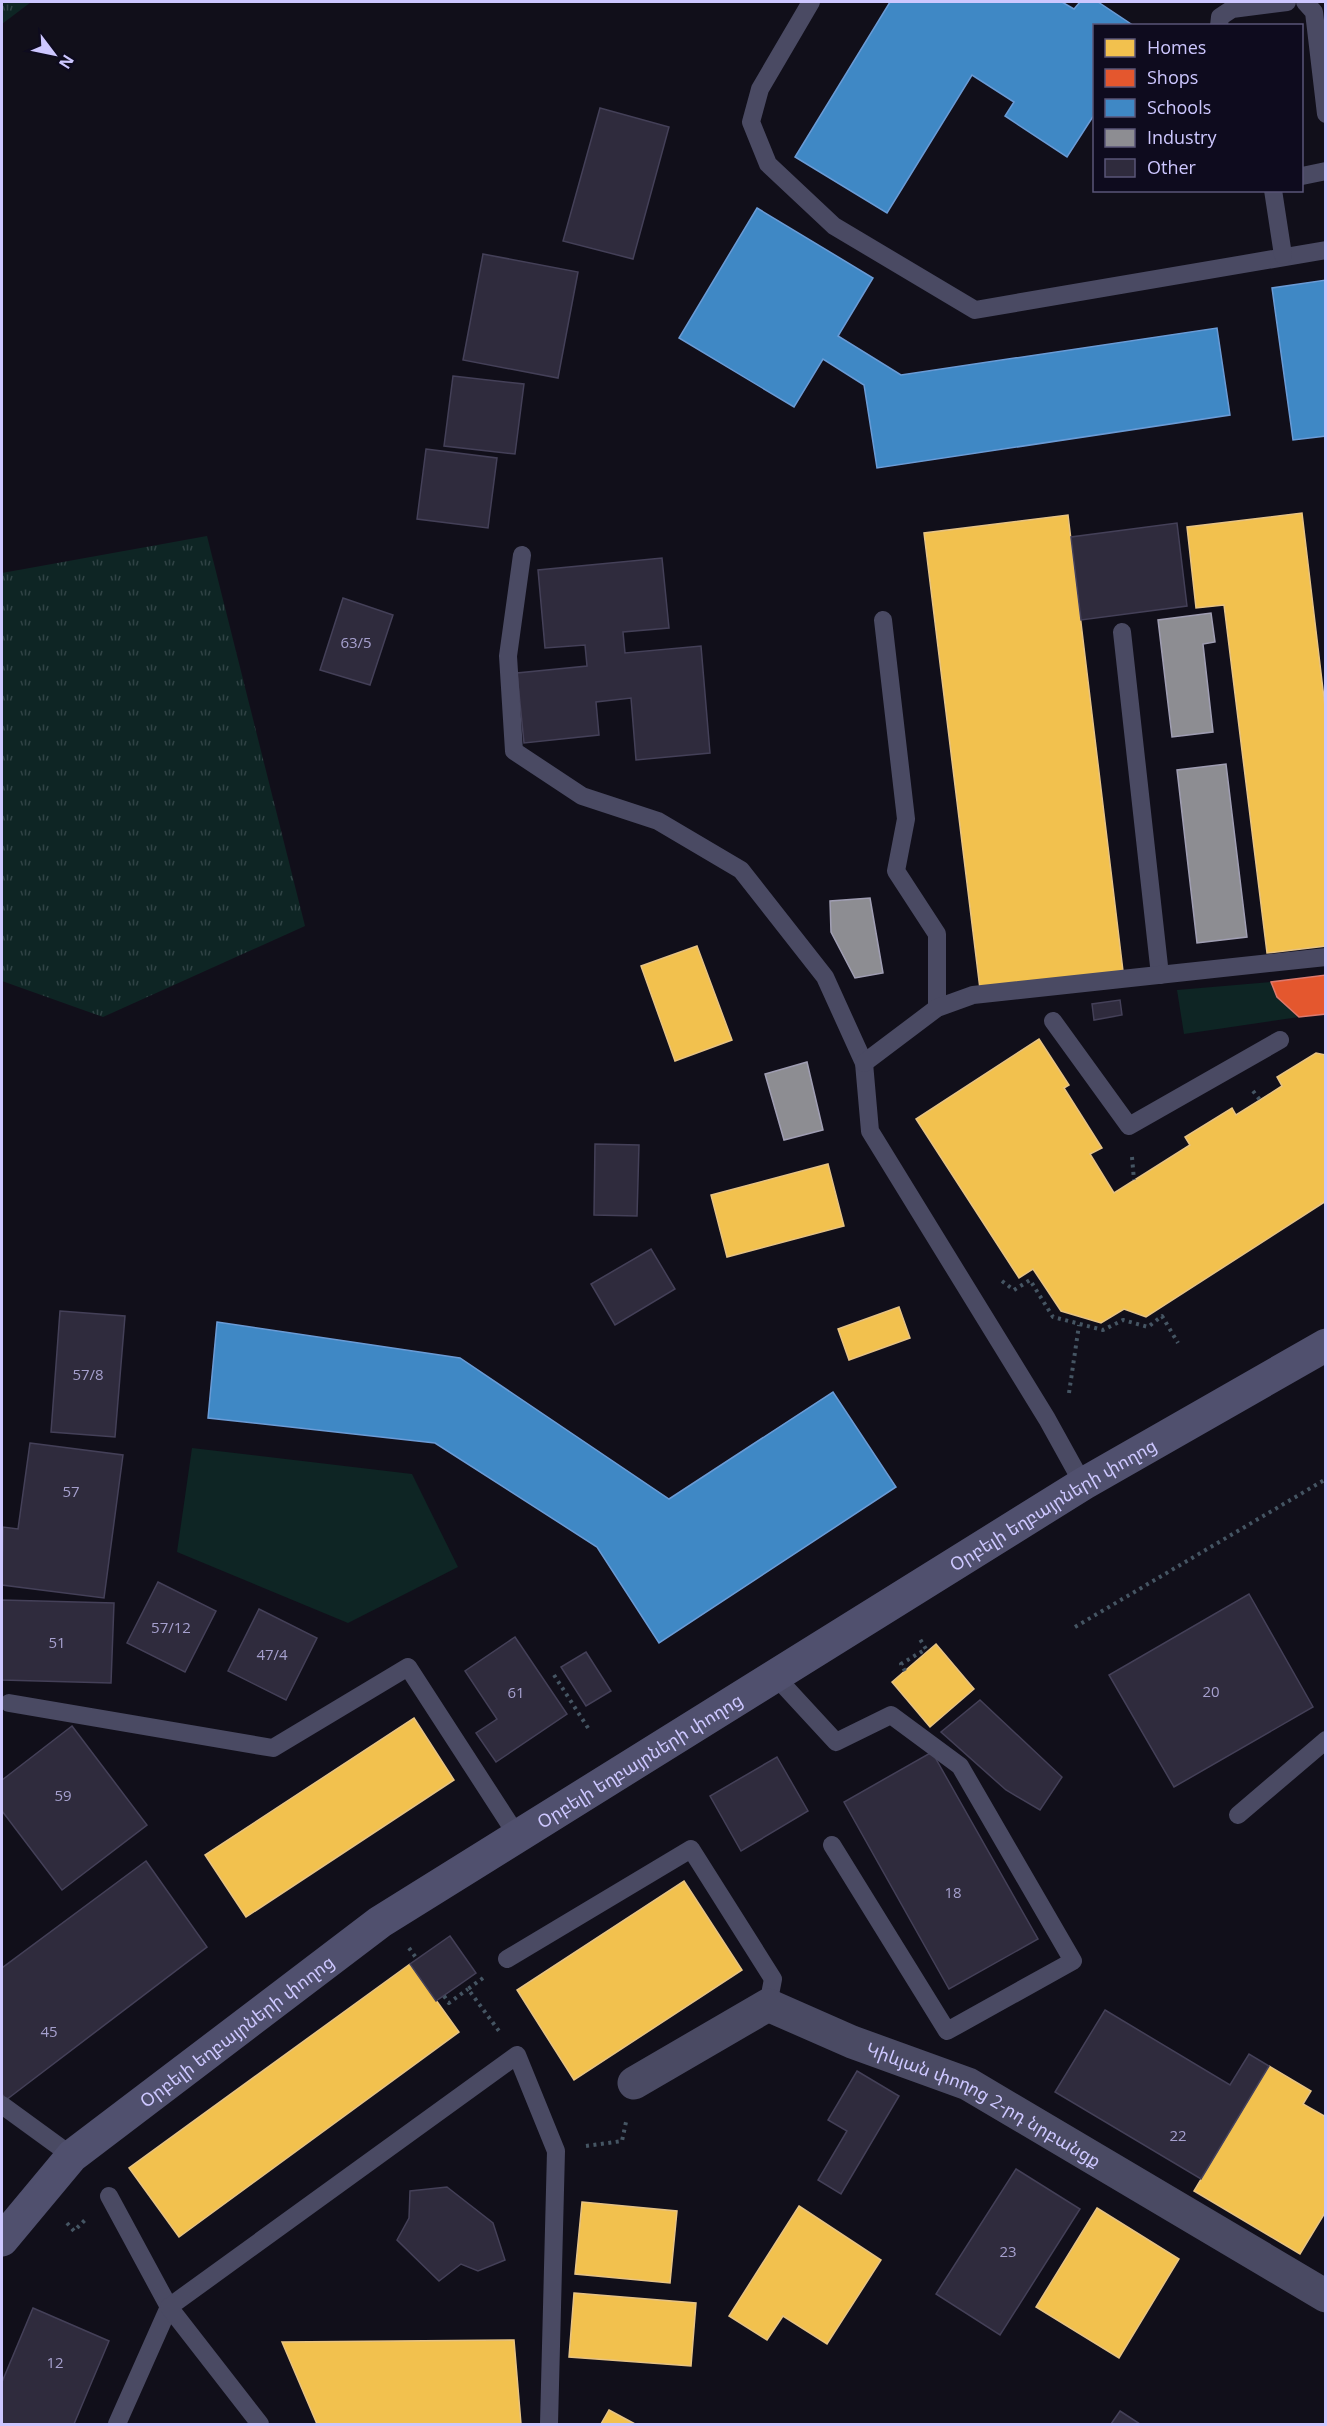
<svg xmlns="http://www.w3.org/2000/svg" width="1327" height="2426" font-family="'Open Sans','Noto Sans Armenian',sans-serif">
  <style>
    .grass { fill: url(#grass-tufts) }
    .park { fill: #0e2524 }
    .homes { fill: #f2c14e; stroke: #e7c383; stroke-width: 1.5 }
    .shops { fill: #e4572e; stroke: #dd796d; stroke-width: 1.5 }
    .schools { fill: #3f88c5; stroke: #6a9bd6; stroke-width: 1.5 }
    .industry { fill: #8d8d92; stroke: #a09eb3; stroke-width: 1.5 }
    .building { fill: #2f2b3d; stroke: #444058; stroke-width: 1.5 }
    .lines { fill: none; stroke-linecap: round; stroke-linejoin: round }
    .path { stroke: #455563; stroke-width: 4; stroke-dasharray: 3 4.5; stroke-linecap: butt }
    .lane { stroke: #4a4a63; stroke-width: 18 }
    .street { stroke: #4a4a63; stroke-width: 33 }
    .secondary { stroke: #50506e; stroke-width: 33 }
    .labels { text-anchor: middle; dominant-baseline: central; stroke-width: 6; stroke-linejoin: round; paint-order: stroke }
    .number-label { font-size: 15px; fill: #a6a0ce }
    .street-label { font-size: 18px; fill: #cdc7ff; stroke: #0e0b1e }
  </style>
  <defs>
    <pattern id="grass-tufts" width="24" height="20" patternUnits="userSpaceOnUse" patternTransform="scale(1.5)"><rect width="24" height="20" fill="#0e2524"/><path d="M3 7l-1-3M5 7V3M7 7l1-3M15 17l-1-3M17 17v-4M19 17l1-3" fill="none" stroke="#304345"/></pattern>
  </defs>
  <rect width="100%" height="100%" fill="#110f1a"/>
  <g class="grass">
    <polygon points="2,2 31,2 2,24"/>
    <polygon points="207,536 305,926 103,1017 2,981 2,573"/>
  </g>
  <g class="park">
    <polygon points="1271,982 1277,997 1299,1017 1184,1034 1177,990"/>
    <polygon points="192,1448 412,1474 458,1567 348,1623 177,1552"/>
  </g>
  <g class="homes">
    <polygon points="1302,513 1326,715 1326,946 1267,953 1224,605 1196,608 1187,527"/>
    <polygon points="1068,515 1123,971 980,989 924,533"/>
    <polygon points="697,946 732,1040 675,1061 641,966"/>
    <polygon points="1039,1039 1069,1085 1064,1088 1102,1148 1090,1154 1114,1193 1190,1145 1185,1137 1232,1108 1236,1115 1282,1086 1277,1077 1316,1053 1326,1055 1326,1201 1146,1317 1124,1309 1101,1323 1061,1311 1033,1269 1019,1278 916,1119"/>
    <polygon points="828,1164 844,1226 727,1257 711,1195"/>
    <polygon points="899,1307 910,1338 849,1360 838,1329"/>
    <polygon points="936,1644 974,1689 930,1727 892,1682"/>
    <polygon points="414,1718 454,1780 246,1917 205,1855"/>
    <polygon points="684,1881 742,1970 574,2080 517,1990"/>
    <polygon points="410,1964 459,2032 179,2237 129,2168"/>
    <polygon points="1269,2066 1311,2091 1303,2104 1326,2117 1326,2211 1300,2254 1194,2191"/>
    <polygon points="582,2202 677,2211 670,2283 575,2274"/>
    <polygon points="799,2206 881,2260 827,2344 783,2316 767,2340 729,2316"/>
    <polygon points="1097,2208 1179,2259 1119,2358 1036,2307"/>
    <polygon points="574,2293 696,2303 691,2366 569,2357"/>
    <polygon points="514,2340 521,2424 317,2424 282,2342"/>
    <polygon points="609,2410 635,2424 601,2424"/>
  </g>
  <polygon class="shops" points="1326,975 1326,1014 1299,1017 1277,997 1271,982"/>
  <g class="schools">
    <polygon points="890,2 1062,2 1074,9 1080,2 1098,2 1134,26 1094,26 1094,115 1067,157 1005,116 1014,102 972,75 887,213 795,157"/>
    <polygon points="757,208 873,278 838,336 901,375 1217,328 1230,415 877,468 864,385 823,359 794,407 679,338"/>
    <polygon points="1326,280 1326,436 1293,440 1272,288"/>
    <polygon points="217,1322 460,1358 669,1499 833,1392 896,1487 659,1643 597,1547 435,1443 208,1418"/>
  </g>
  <g class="industry">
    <polygon points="1211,613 1215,642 1203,644 1213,732 1172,737 1158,620"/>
    <polygon points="1226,764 1247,937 1197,943 1177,770"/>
    <polygon points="870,898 883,973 855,978 831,932 830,901"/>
    <polygon points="807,1062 823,1130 784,1140 765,1074"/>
  </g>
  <g class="building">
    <polygon points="600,108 669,127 633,259 563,241"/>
    <polygon points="483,254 578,272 558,378 463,360"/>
    <polygon points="453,376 524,384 515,454 444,446"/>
    <polygon points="426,449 497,458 488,528 417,519"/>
    <polygon points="1177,523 1187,606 1081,620 1071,537"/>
    <polygon points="662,558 669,628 623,632 625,653 701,646 710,753 636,760 631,698 596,702 599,735 524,743 517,673 587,666 585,645 545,648 538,570"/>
    <polygon points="343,598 393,615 370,685 320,670"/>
    <polygon points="1120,1000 1122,1015 1094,1020 1092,1004"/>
    <polygon points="595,1144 639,1145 637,1216 594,1215"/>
    <polygon points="651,1249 675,1289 615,1325 591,1284"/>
    <polygon points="60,1311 125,1316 115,1437 51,1432"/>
    <polygon points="30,1443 123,1455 104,1598 2,1585 3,1527 18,1529"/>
    <polygon points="158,1582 216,1611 185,1672 127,1643"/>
    <polygon points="1249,1594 1313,1707 1174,1787 1109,1675"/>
    <polygon points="2,1600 114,1603 111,1683 2,1680"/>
    <polygon points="259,1609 317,1638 286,1700 228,1671"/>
    <polygon points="515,1637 567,1714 496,1762 476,1733 497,1719 465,1671"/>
    <polygon points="586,1652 611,1691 586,1706 561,1667"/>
    <polygon points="980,1700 1062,1777 1040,1810 1006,1790 941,1732"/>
    <polygon points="72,1726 147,1825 62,1890 2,1811 2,1780"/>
    <polygon points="932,1752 1038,1939 949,1989 844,1802"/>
    <polygon points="777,1757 808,1811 741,1851 710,1796"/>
    <polygon points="146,1861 207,1947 6,2100 2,2094 2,1968"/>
    <polygon points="450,1936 476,1973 436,2001 410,1964"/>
    <polygon points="1105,2010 1230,2085 1249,2054 1269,2066 1201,2179 1055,2092"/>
    <polygon points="857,2071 899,2096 841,2194 818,2180 847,2131 828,2120"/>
    <polygon points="1016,2169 1080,2209 1000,2335 936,2294"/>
    <polygon points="447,2187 493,2223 505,2260 478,2271 461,2264 439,2281 397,2240 409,2218 410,2191"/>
    <polygon points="33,2308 109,2341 74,2424 2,2424 2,2382"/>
    <polygon points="1120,2411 1140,2424 1111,2424"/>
  </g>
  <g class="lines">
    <g class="path">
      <polyline points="1253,1091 1260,1100"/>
      <polyline points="1132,1157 1134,1180"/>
      <polyline points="1002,1281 1014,1290 1030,1280 1053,1317 1103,1330 1123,1320 1148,1327 1162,1316 1178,1343"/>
      <polyline points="1069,1393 1079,1325"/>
      <polyline points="1075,1627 1326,1479"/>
      <polyline points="905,1671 901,1664 926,1649 918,1636"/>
      <polyline points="554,1675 590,1731"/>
      <polyline points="409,1948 417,1959"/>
      <polyline points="483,1978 468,1989 499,2031"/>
      <polyline points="444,1996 449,2003 468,1989"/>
      <polyline points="586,2146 622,2141 626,2122"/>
      <polyline points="67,2223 74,2231 85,2220"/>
    </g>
    <g class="lane">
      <polyline points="811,2 760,89 751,122 768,164 834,226 975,310 1326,250"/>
      <polyline points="1305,2 1314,12 1326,114"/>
      <polyline points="1219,26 1220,17 1232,9 1287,2"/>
      <polyline points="1302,176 1326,171"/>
      <polyline points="1273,190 1283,255"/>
      <polyline points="522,555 508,656 514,751 582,796 658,821 741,870 825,977 864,1063 870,1131 1047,1419 1083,1484"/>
      <polyline points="883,620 906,819 896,871 937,934 937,1008"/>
      <polyline points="1122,632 1160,975"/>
      <polyline points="1053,1021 1129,1126 1280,1040"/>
      <polyline points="864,1063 937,1008 973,995 1326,957"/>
      <polyline points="776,1677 836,1742 891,1715 960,1766 1073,1961 947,2031 832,1845"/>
      <polyline points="9,1703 273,1748 408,1667 518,1837"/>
      <polyline points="1238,1815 1326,1740"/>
      <polyline points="507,1959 691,1849 773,1979 768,2005"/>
      <polyline points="2,2105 72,2156"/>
      <polyline points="109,2196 169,2307 117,2424"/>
      <polyline points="260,2424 169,2307 517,2055 556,2151 549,2424"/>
    </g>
    <path class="street" id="s1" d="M634 2083 768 2005 852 2042 968 2084 1326 2296"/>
    <path class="secondary" id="s2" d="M2 2240 72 2156 380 1922 1083 1484 1326 1345"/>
  </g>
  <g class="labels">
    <g class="number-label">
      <text x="356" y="642">63/5</text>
      <text x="88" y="1374">57/8</text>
      <text x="71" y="1491">57</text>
      <text x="171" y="1627">57/12</text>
      <text x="57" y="1642">51</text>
      <text x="272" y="1654">47/4</text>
      <text x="1211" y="1691">20</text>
      <text x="516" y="1692">61</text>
      <text x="63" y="1795">59</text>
      <text x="953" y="1892">18</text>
      <text x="49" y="2031">45</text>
      <text x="1178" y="2135">22</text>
      <text x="1008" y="2251">23</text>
      <text x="55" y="2362">12</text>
    </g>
    <g class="street-label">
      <text stroke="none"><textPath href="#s2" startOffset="1288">Օրբելի եղբայրների փողոց</textPath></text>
      <text stroke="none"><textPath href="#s2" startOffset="802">Օրբելի եղբայրների փողոց</textPath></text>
      <text stroke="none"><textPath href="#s2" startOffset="316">Օրբելի եղբայրների փողոց</textPath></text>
      <text stroke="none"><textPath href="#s1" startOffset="393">Կիևյան փողոց 2-րդ նրբանցք</textPath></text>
    </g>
  </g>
  <rect width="1327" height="2426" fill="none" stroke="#cdc7ff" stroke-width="6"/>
  <rect x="1093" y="24" width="210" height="168" fill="#0e0b1e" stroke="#5a5678" stroke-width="1.5"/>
  <rect x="1105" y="39" width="30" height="18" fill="#f2c14e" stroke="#5a5678" stroke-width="1.5"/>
  <text x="1147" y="54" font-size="18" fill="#cdc7ff">Homes</text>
  <rect x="1105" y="69" width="30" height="18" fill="#e4572e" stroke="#5a5678" stroke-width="1.5"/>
  <text x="1147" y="84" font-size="18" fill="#cdc7ff">Shops</text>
  <rect x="1105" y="99" width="30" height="18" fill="#3f88c5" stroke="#5a5678" stroke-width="1.5"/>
  <text x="1147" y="114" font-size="18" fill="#cdc7ff">Schools</text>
  <rect x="1105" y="129" width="30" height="18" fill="#8d8d92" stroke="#5a5678" stroke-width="1.5"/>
  <text x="1147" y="144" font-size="18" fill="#cdc7ff">Industry</text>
  <rect x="1105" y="159" width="30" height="18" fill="#2f2b3d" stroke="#5a5678" stroke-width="1.5"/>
  <text x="1147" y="174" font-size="18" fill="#cdc7ff">Other</text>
  <g transform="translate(54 54) rotate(122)" stroke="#0e0b1e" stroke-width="4.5" paint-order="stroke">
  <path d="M0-4.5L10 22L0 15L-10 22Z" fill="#cdc7ff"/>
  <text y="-9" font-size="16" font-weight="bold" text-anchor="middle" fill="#cdc7ff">N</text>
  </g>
</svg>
